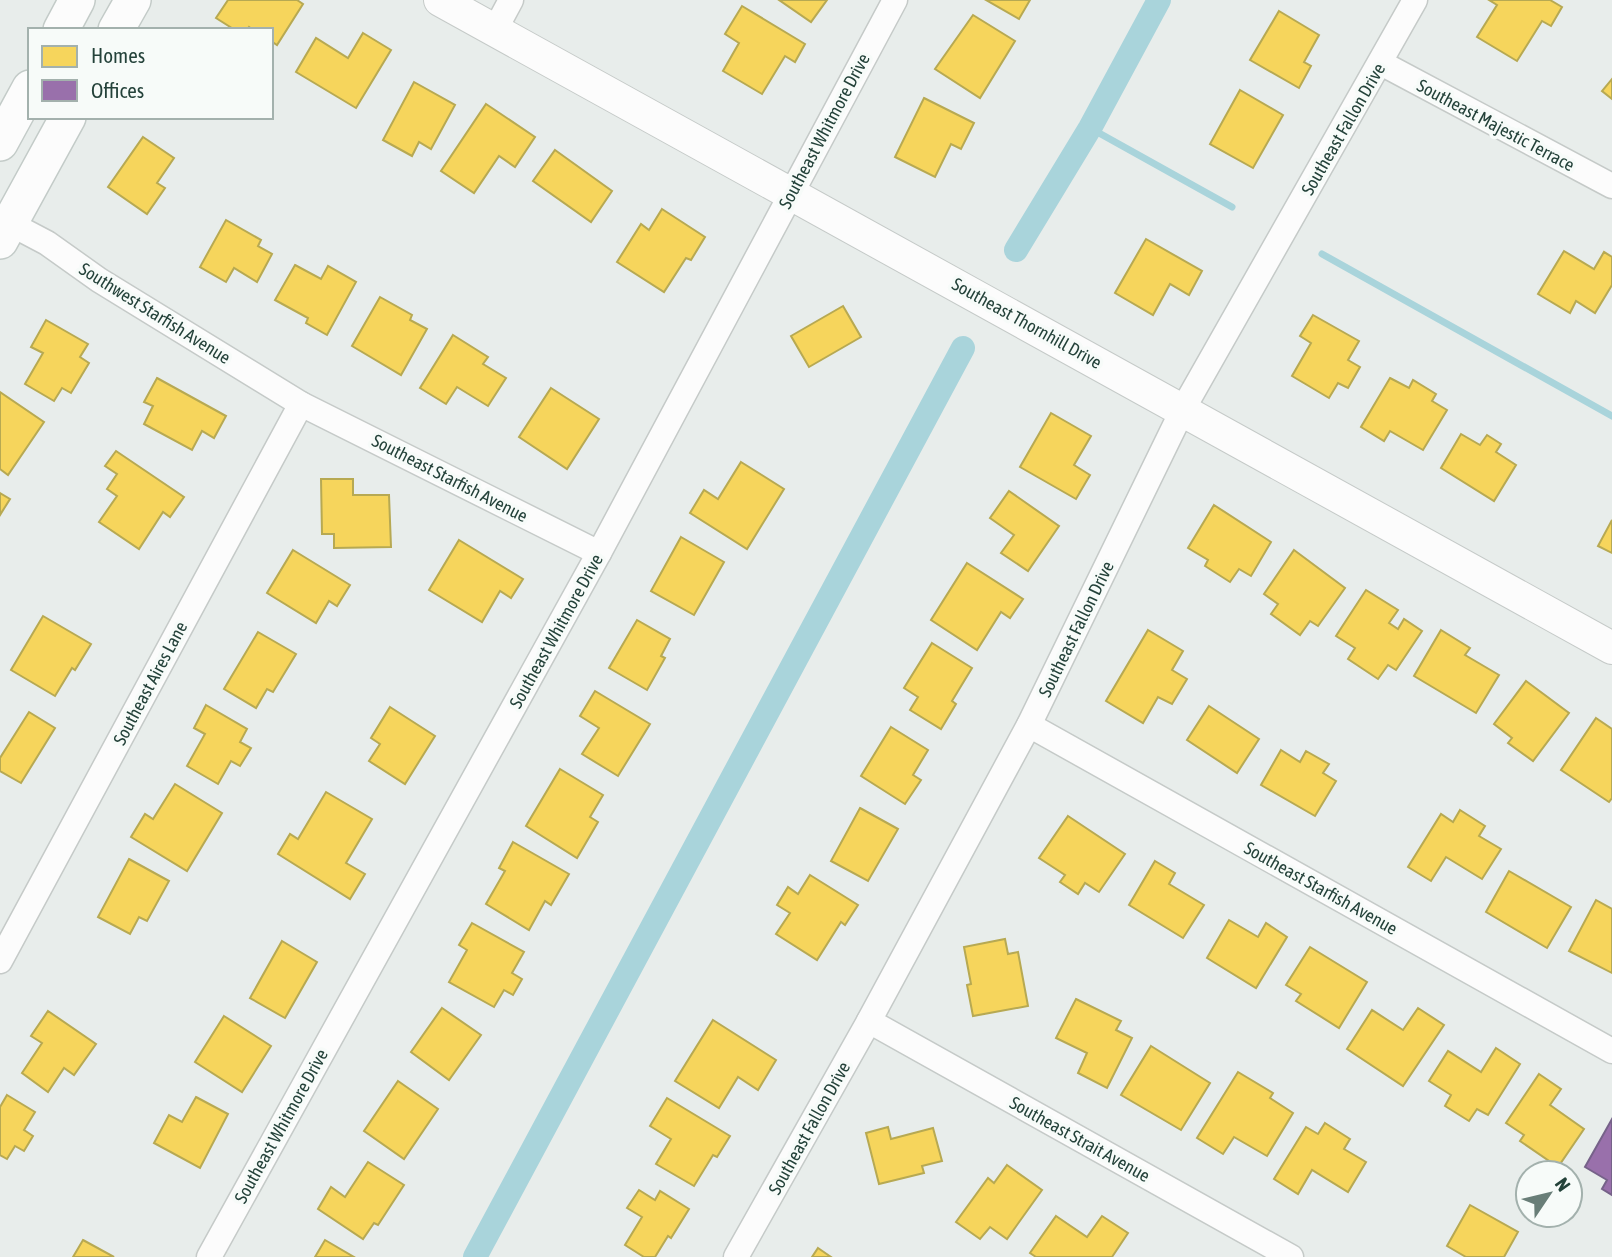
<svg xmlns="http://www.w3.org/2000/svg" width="1612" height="1257" font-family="'Asap Condensed',sans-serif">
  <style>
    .homes { fill: #f6d55c; stroke: #b7a952; stroke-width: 2 }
    .offices { fill: #9970ab; stroke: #766289; stroke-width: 2 }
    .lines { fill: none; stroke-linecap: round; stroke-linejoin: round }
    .stream { stroke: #a9d4db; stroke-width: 7 }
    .canal { stroke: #a9d4db; stroke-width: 24 }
    .minor-casing { stroke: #c5cac8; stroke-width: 27 }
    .tertiary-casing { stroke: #c5cac8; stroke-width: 34 }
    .secondary-casing { stroke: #c3cbc8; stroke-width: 38 }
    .minor { stroke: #fcfcfc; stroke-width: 24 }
    .tertiary { stroke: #fcfcfc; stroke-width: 32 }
    .secondary { stroke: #fcfcfc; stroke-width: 35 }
    .labels { text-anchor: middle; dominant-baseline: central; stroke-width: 7; stroke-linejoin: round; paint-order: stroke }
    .street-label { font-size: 18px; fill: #24423a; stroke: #f7fbf9 }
  </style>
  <rect width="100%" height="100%" fill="#e8edeb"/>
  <g class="homes">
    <polygon points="228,0 297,0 303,4 277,45 271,41 271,30 253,30 249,27 247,30 235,30 216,18"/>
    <polygon points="779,0 827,0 811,22"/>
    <polygon points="986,0 1030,0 1019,19"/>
    <polygon points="1489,0 1550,0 1562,7 1551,26 1542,21 1517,61 1477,37 1497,5"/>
    <polygon points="742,6 805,44 795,62 785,56 762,94 723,71 739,43 725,34"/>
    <polygon points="1279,11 1319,35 1304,62 1311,66 1299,88 1250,60"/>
    <polygon points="973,15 1015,41 980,98 935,69"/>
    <polygon points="363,33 391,50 356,108 296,72 316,38 348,58"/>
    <polygon points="1612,79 1612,99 1602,91"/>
    <polygon points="414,82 455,105 431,149 419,142 412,156 383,140"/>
    <polygon points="1240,90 1283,115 1253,168 1210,144"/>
    <polygon points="924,98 974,123 961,149 951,144 935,177 895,157"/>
    <polygon points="486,104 535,137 515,167 499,156 474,193 441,171"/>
    <polygon points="143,137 174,158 157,183 165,188 147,214 108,187"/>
    <polygon points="555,150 612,191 591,222 533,181"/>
    <polygon points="662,209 705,237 691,260 686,258 664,292 617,262 641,224 649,230"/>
    <polygon points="226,220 261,240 258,246 272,254 257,282 234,268 226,282 200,267"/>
    <polygon points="1146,239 1202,271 1189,295 1170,284 1153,315 1115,293"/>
    <polygon points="1564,251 1594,269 1604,252 1612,257 1612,285 1595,313 1576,301 1570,313 1538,294"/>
    <polygon points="295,265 321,279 328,266 356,282 327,335 306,323 308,318 275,300"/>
    <polygon points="380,297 412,315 410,320 427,329 401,375 352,346"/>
    <polygon points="843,306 861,337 809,367 791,336"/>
    <polygon points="1313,315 1359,341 1348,360 1360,367 1348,388 1338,383 1329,398 1292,376 1311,343 1300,336"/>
    <polygon points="46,320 88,344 80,357 89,363 71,393 62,388 54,401 25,384 43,353 31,347"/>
    <polygon points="453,335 488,357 483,364 506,378 488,406 457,387 446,404 420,388"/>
    <polygon points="157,378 226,416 214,438 202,431 192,450 144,424 153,406 144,402"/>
    <polygon points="1390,378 1409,388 1413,380 1436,394 1432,401 1447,410 1423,450 1390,431 1384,441 1361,427"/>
    <polygon points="551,388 599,419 567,469 519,437"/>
    <polygon points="0,392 44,422 8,475 0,469"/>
    <polygon points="1051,413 1091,436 1074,465 1090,475 1076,499 1020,467"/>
    <polygon points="1461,434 1480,445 1487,435 1501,444 1496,452 1516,465 1494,501 1441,468"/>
    <polygon points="116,451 184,497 170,517 163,512 139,549 99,522 117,496 107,489 117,474 105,466"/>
    <polygon points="741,462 784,489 747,549 690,513 704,490 718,499"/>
    <polygon points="321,479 353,479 353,495 389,495 391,547 334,548 334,534 322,534"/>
    <polygon points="1009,491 1059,526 1028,571 1001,553 1014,535 990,518"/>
    <polygon points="0,493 10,499 0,515"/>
    <polygon points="1214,505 1271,542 1251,576 1239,569 1230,582 1205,566 1208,560 1188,548"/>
    <polygon points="1612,520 1612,553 1598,546"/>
    <polygon points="681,537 724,562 694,615 651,591"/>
    <polygon points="459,540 523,579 511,598 500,591 482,622 429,590"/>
    <polygon points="293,550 350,585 337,606 329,601 316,623 267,593"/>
    <polygon points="1294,550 1345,588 1318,626 1310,621 1300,635 1271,614 1278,604 1264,594"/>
    <polygon points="967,563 1023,599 1010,618 1001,612 977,650 931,620"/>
    <polygon points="1366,590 1398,610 1389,623 1398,629 1404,619 1422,631 1396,670 1388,665 1378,679 1348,659 1355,648 1336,636"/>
    <polygon points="43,616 91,644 75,670 72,668 55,696 11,670"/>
    <polygon points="637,620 670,639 661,656 665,658 647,690 609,668"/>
    <polygon points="1148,630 1183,651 1172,670 1187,679 1172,704 1158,697 1143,723 1106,701"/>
    <polygon points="1441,630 1470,648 1465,655 1499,675 1476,713 1414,676"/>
    <polygon points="258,632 296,654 273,692 267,689 256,708 224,689"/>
    <polygon points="932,643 972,668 952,701 956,704 941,729 910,710 918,697 904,688"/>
    <polygon points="1526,681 1569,713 1533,761 1508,743 1512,738 1494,724"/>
    <polygon points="595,691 650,724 618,776 582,754 599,728 580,716"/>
    <polygon points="206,705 247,729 240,742 251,748 240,766 231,761 218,784 187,766 205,734 194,728"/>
    <polygon points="1209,706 1259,739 1237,773 1187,740"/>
    <polygon points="390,707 435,736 405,784 369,761 380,744 371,738"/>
    <polygon points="29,712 55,728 21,783 0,771 0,758"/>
    <polygon points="1596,718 1612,729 1612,798 1609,802 1561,770"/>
    <polygon points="891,727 928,750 913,775 921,780 905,804 861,776"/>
    <polygon points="1281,750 1300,762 1306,751 1329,764 1323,773 1336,781 1315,816 1261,785"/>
    <polygon points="560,769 603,795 590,817 598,822 577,858 526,826"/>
    <polygon points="175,784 222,813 187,871 131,837 145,814 153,819"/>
    <polygon points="326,792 372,819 346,863 365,874 350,899 278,854 290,834 298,839"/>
    <polygon points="860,808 898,829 868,881 831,861"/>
    <polygon points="1460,810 1485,826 1479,836 1501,849 1482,879 1446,857 1431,881 1408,867 1441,814 1453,822"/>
    <polygon points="1068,816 1125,854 1099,892 1085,883 1078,894 1060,882 1065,875 1039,858"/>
    <polygon points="513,842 569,874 551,905 545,901 529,930 486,904 505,871 499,868"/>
    <polygon points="129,859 169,881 147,921 139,917 130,934 98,917"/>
    <polygon points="1155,861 1175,873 1169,884 1204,905 1183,938 1129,905"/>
    <polygon points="1509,871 1571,907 1547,948 1486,912"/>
    <polygon points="810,875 858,905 845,925 841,922 817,960 776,934 790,913 777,905 788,887 798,894"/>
    <polygon points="1596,900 1612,909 1612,973 1569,951"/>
    <polygon points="1229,920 1258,937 1266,923 1287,937 1256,988 1207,958"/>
    <polygon points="472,923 524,952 512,973 522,979 513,995 504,990 494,1007 449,982 467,950 459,945"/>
    <polygon points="1005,939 1008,954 1018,952 1028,1006 973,1016 967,985 971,984 964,947"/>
    <polygon points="282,941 317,962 285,1018 250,998"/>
    <polygon points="1310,947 1367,982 1339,1028 1296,1001 1301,994 1286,985"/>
    <polygon points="1076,999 1121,1021 1116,1030 1132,1038 1107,1088 1078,1073 1087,1053 1056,1038"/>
    <polygon points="442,1008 481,1035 449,1080 411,1052"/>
    <polygon points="1418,1008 1444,1025 1403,1086 1347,1049 1372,1010 1403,1030"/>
    <polygon points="48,1011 96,1044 74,1075 64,1068 48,1092 22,1073 42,1043 31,1036"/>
    <polygon points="224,1016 271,1046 242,1092 195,1062"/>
    <polygon points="713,1020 776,1060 758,1090 738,1077 719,1108 675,1081"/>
    <polygon points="1151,1046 1210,1083 1181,1130 1121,1095"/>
    <polygon points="1496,1048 1520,1064 1488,1115 1477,1109 1469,1121 1445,1106 1451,1095 1429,1081 1448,1051 1481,1072"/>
    <polygon points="1238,1072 1273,1093 1270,1098 1293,1113 1267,1156 1234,1137 1223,1154 1197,1138"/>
    <polygon points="1539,1074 1561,1089 1550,1105 1584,1129 1558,1167 1520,1141 1524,1135 1506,1123"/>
    <polygon points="398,1081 438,1109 404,1159 364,1131"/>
    <polygon points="7,1095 35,1112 24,1130 33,1136 24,1151 15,1146 7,1159 0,1155 0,1107"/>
    <polygon points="196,1097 228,1114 200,1168 154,1143 169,1115 182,1122"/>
    <polygon points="667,1098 730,1136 717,1157 713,1155 694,1186 656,1164 671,1139 650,1126"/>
    <polygon points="1325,1123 1350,1139 1344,1149 1366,1162 1348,1192 1312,1170 1298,1194 1274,1179 1306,1127 1318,1134"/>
    <polygon points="888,1127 891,1139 933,1128 942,1161 922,1166 924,1173 879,1184 866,1133"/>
    <polygon points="368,1162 404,1185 378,1225 374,1223 363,1239 318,1209 331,1187 345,1197"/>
    <polygon points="1007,1165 1042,1190 1007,1239 990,1227 980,1239 956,1222 988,1178 994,1183"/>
    <polygon points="639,1190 655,1200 660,1191 689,1209 671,1238 668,1236 655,1257 644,1257 625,1245 642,1217 627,1208"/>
    <polygon points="1470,1205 1518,1232 1504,1257 1466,1257 1447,1246"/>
    <polygon points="1056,1216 1087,1237 1102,1216 1128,1233 1112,1257 1036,1257 1030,1253"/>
    <polygon points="83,1240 114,1257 73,1257"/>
    <polygon points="325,1240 354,1257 315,1257"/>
    <polygon points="818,1248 831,1257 812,1257"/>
  </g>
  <polygon class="offices" points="1612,1119 1612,1195 1602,1189 1607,1180 1585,1167"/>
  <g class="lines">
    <g class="stream">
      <polyline points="1090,128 1232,207"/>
      <polyline points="1322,254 1612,416"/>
    </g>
    <g class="canal">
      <polyline points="1016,250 1090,128 1159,0"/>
      <polyline points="475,1257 963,348"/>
    </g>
    <g class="minor-casing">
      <g id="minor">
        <polyline points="495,30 511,0"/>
        <polyline points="1381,63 1612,186"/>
        <polyline points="9,223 47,243 99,280 301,404 599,553"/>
        <polyline points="1029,725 1612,1051"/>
        <polyline points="0,961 301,404"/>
        <polyline points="869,1021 1291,1257"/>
        <polyline points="209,1257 599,553 895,0"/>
        <polyline points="736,1257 869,1021 1029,725 1183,409 1415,0"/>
      </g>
    </g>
    <g class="tertiary-casing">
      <polyline id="tertiary" points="440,0 1612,648"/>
    </g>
    <g class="secondary-casing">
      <g id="secondary">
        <polyline points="61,30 77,0"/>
        <polyline points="116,30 133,0"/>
        <polyline points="0,143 30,88"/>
        <polyline points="0,241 68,117"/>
      </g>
    </g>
    <use href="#minor" class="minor"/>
    <use href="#tertiary" class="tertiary"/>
    <use href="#secondary" class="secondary"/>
  </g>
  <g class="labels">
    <g class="street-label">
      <text transform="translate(1496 125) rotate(28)">Southeast Majestic Terrace</text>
      <text transform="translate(1343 129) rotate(-60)">Southeast Fallon Drive</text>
      <text transform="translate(824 131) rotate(-62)">Southeast Whitmore Drive</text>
      <text transform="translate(155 313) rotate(32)">Southwest Starfish Avenue</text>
      <text transform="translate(1027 323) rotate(29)">Southeast Thornhill Drive</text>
      <text transform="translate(450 478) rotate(27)">Southeast Starfish Avenue</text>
      <text transform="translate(1076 629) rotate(-64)">Southeast Fallon Drive</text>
      <text transform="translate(556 631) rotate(-61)">Southeast Whitmore Drive</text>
      <text transform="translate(150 683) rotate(-62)">Southeast Aires Lane</text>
      <text transform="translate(1321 888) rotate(29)">Southeast Starfish Avenue</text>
      <text transform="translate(281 1126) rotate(-61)">Southeast Whitmore Drive</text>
      <text transform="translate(809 1128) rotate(-61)">Southeast Fallon Drive</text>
      <text transform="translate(1080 1139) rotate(29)">Southeast Strait Avenue</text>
    </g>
  </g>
  <rect x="28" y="28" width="245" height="91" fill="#f7fbf9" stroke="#a3b1ad" stroke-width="2"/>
  <rect x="42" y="46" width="35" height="21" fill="#f6d55c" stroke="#a3b1ad" stroke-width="2"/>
  <text x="91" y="63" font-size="21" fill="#24423a">Homes</text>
  <rect x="42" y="80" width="35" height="21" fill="#9970ab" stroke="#a3b1ad" stroke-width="2"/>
  <text x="91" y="98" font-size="21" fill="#24423a">Offices</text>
  <g transform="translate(1549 1194) rotate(55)"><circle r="33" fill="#f7fbf9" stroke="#a3b1ad" stroke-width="2"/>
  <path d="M0-5L12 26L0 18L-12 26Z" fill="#697e78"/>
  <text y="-10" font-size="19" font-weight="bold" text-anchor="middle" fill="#24423a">N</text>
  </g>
</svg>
